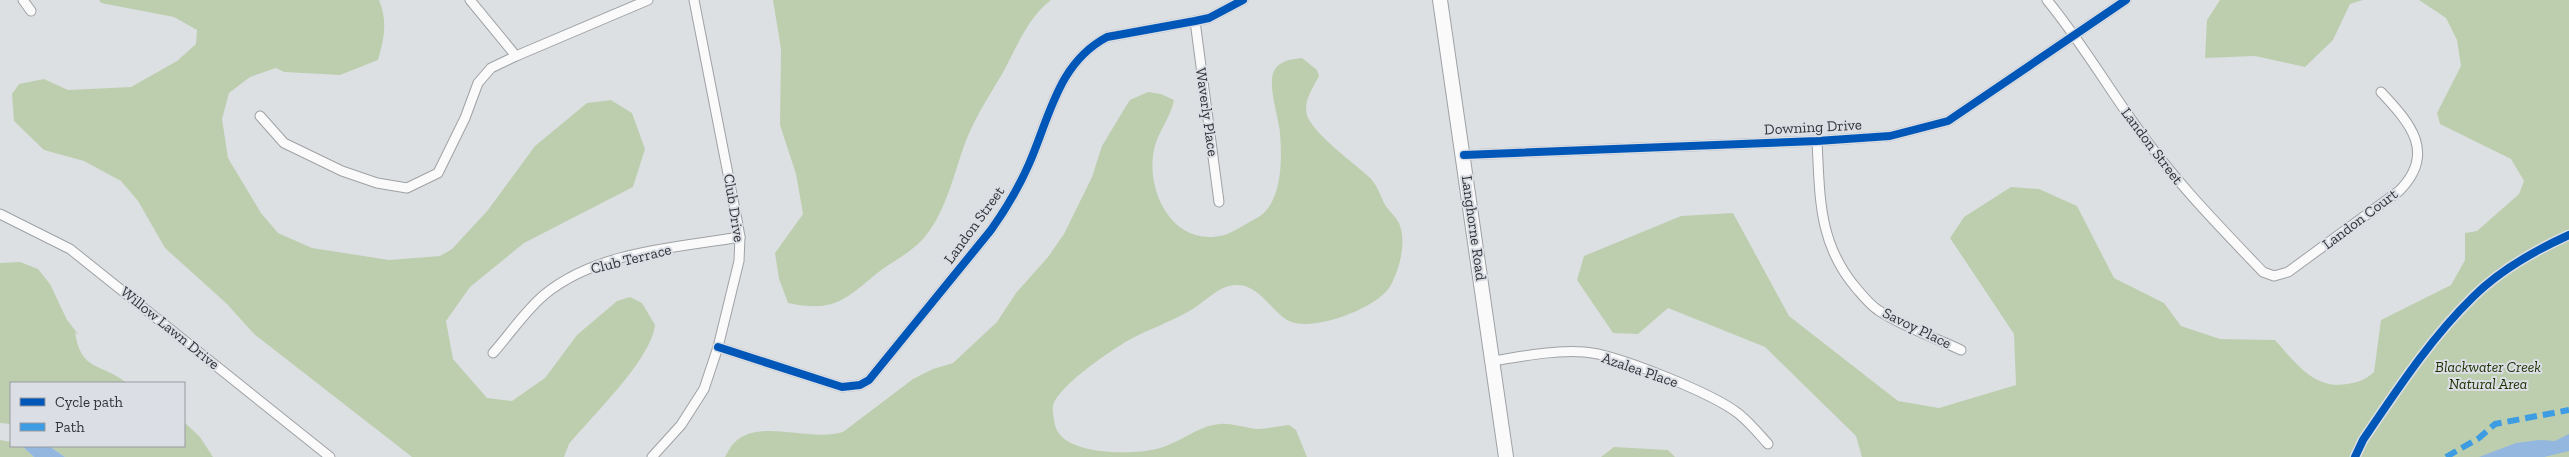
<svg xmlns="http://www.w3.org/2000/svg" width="2569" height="457" font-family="'Zilla Slab',serif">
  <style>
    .green { fill: #bdceaf }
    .water { fill: #93b7df }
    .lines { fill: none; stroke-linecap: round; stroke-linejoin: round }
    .street-casing { stroke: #9fa1a4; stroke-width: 11 }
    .primary-casing { stroke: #9fa1a4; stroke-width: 16 }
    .street { stroke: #fafafb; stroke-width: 9 }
    .primary { stroke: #fafafb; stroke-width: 14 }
    .quiet { stroke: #3e9de2; stroke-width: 6; stroke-dasharray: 12 6; stroke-linecap: butt }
    .cycleway-casing { stroke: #dbdfe5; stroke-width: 11 }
    .cycleway { stroke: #0057b8; stroke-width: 8 }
    .labels { text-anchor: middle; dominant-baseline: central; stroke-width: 4; stroke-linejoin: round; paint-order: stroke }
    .street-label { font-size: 15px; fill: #323336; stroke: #dbdfe5 }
    .park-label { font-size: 15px; font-style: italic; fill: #1c3000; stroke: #dbdfe5 }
  </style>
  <rect width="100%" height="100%" fill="#dde0e3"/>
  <g class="green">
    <path d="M99 0H379C388 21 384 39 378 60L340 75 284 72 276 68 250 77 229 93 222 119 228 158 261 213 278 233 312 248 389 260 440 256 452 249 488 210 535 146 587 103 611 100 632 113 645 149 633 187 524 243 470 287 446 321 453 359 487 398 512 401 545 378 577 335 617 301 630 297 642 303 655 325C651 360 593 415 569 444L564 457H412L254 334 227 304 165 248 138 201 121 181 84 161 44 150 14 121 12 94 19 84 44 79 68 90 131 87 177 61 196 44 197 30 174 17 101 3Z"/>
    <path d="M773 0H1051C1026 19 1016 50 1001 76 987 99 973 121 964 146 953 177 945 215 922 240 909 254 891 262 876 274 843 302 832 312 788 303L779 279 775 253 803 214 796 174 780 125 781 49Z"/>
    <polygon points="2220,0 2363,0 2350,4 2333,40 2305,67 2255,56 2205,58 2207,20"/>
    <path d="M2419 0H2569V457H1862L1856 436 1765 347 1668 308 1638 334 1613 333 1577 280 1584 256 1681 216 1733 213 1789 316 1898 401 1939 408 2016 385 2014 334 1950 238 1964 217 2011 187 2039 189 2077 206 2114 278 2164 303 2181 326 2220 339 2275 340C2295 362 2314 390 2347 384 2359 382 2365 380 2374 372L2381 320 2451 285 2465 260V233L2477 231 2519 194 2524 181 2511 159 2440 124 2437 113 2461 66 2457 40 2446 18Z"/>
    <path d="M1302 58 1317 70 1319 76C1313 88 1303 101 1307 115 1313 134 1354 163 1369 177 1376 183 1381 196 1385 205 1389 211 1396 217 1399 223 1407 242 1400 267 1391 285 1379 308 1310 334 1287 320 1267 307 1255 277 1226 287 1214 291 1203 303 1191 310 1171 322 1149 329 1129 340 1110 351 1058 386 1053 406 1052 412 1054 419 1055 425 1062 456 1132 455 1156 449 1179 444 1196 426 1220 424 1233 423 1244 428 1257 429 1267 429 1279 426 1289 425L1296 430 1307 457H725C728 452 731 445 736 441 760 419 810 442 843 432L913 379 933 369 953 363 997 322 1016 293 1048 257 1064 234 1092 177 1102 146 1126 106 1130 100 1148 92 1161 94 1174 100C1170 120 1156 133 1153 156 1148 197 1176 248 1224 235 1234 232 1245 224 1255 219 1283 205 1282 160 1280 133 1279 117 1266 83 1275 69 1281 60 1293 59 1302 58Z"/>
    <path d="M20 262 38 269 50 284 67 320 79 335 75 332C81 372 100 362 127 383H11V424L0 423V263Z"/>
    <polygon points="184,422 200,437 213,457 65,457 49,446 184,446"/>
    <polygon points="0,440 11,442 11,446 22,446 34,457 0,457"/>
    <polygon points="1614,447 1668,450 1675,457 1601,457"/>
  </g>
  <g class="water">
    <polygon points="2569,434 2569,451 2544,457 2479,457 2516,443 2539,440 2555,441"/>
    <polygon points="22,446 49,446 65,457 34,457"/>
  </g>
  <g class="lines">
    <g class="street-casing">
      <g id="street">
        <polyline points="23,0 31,11"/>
        <polyline points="470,0 516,56"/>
        <path d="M2047 0C2079 39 2104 81 2133 122 2171 177 2217 224 2263 272L2274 276 2288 272 2399 191C2437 153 2410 123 2381 92"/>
        <polyline points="1195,21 1219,202"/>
        <polyline points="260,116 284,143 342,171 377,183 407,188 438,173 465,118 478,83 491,68 516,56 648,0"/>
        <path d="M1817 141C1820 197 1818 244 1857 289 1863 296 1870 305 1878 310 1899 325 1938 339 1961 350"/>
        <polyline points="1464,155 1817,141 1890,136 1948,121 2126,0"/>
        <polyline points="0,214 70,249 330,457"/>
        <path d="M718 347 842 387 860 385 869 380 991 230C1006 209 1019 187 1029 164 1050 116 1058 63 1107 37L1195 21 1209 18 1243 0"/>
        <path d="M493 353C510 334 525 311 544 295 597 251 675 248 740 237"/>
        <path d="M1493 361C1524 356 1553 350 1584 352 1616 354 1714 394 1739 414 1750 423 1759 434 1768 444"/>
        <polyline points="652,457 681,425 704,389 718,347 739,261 740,237 737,220 694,0"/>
      </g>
    </g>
    <g class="primary-casing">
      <polyline id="primary" points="1440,0 1506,457"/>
    </g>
    <use href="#street" class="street"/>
    <use href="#primary" class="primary"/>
    <polyline class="quiet" points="2446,457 2479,438 2495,424 2569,410"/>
    <g class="cycleway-casing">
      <g id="cycleway">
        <polyline points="1464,155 1817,141 1890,136 1948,121 2126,0"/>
        <path d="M718 347 842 387 860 385 869 380 991 230C1006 209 1019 187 1029 164 1050 116 1058 63 1107 37L1195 21 1209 18 1243 0"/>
        <path d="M2355 457 2363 440C2397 390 2430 339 2473 297 2499 271 2536 250 2569 235"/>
      </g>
    </g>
    <use href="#cycleway" class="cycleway"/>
  </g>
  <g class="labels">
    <g class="street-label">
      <text transform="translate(1207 112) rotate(82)">Waverly Place</text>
      <text transform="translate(1813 127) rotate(-3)">Downing Drive</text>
      <text transform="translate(2152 146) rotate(53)">Landon Street</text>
      <text transform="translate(734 208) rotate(81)">Club Drive</text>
      <text transform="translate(2360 219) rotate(-37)">Landon Court</text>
      <text transform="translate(974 225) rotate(-54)">Landon Street</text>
      <text transform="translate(1474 228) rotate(82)">Langhorne Road</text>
      <text transform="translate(631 259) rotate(-14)">Club Terrace</text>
      <text transform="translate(170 328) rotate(39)">Willow Lawn Drive</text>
      <text transform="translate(1917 328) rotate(26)">Savoy Place</text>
      <text transform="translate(1640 370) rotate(19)">Azalea Place</text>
    </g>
    <g class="park-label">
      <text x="2488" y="367">Blackwater Creek<tspan x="2488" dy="17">Natural Area</tspan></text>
    </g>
  </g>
  <rect x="10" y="382" width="175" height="65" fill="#dbdfe5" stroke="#979a9f"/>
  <rect x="20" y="398" width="25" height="8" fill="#0057b8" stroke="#979a9f"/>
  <text x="55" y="407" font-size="15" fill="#323336">Cycle path</text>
  <rect x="20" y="423" width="25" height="8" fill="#3e9de2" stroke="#979a9f"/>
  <text x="55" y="432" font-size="15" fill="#323336">Path</text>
</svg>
